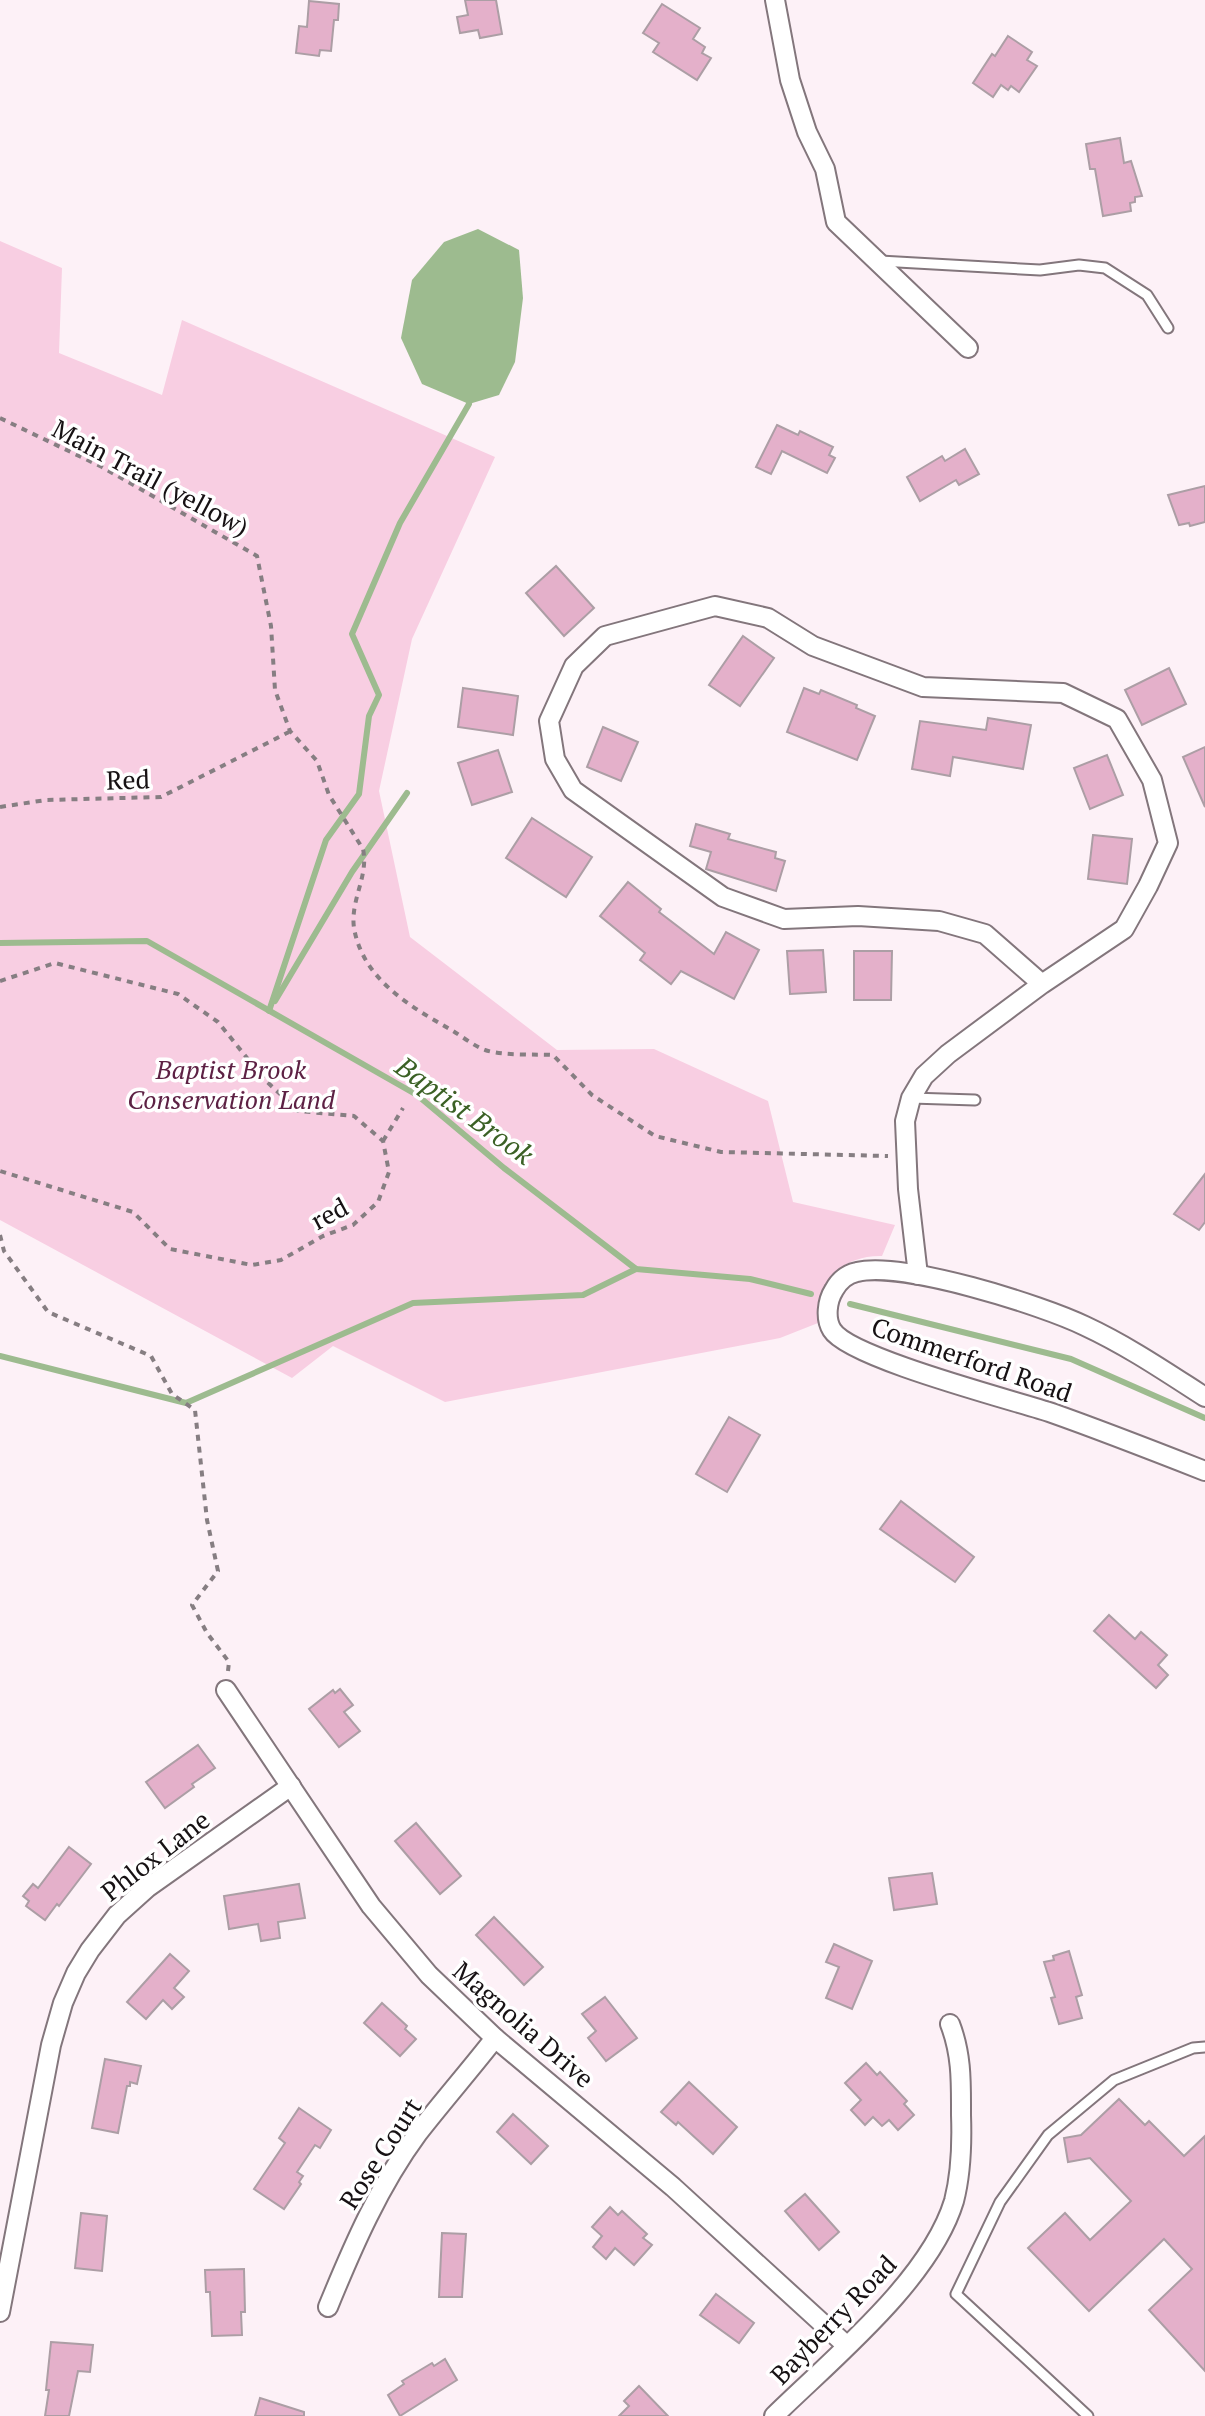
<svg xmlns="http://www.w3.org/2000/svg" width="1205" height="2416" font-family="'PT Serif',serif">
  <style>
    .green { fill: #f8cee2 }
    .water { fill: #9dbb8f }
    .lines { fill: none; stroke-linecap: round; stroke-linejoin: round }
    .stream { stroke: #9dbb8f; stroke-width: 6 }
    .building { fill: #e4b0ca; stroke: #ac9ea5; stroke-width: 2 }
    .lane-casing { stroke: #83767c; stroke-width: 13 }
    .street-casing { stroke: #83767c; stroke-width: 22 }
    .path { stroke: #867e82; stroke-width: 4; stroke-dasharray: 6 6; stroke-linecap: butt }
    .lane { stroke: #fff; stroke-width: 9 }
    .street { stroke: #fff; stroke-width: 18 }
    .labels { text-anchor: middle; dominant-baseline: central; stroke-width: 7; stroke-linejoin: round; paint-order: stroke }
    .street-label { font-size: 26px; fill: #161113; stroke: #fff }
    .park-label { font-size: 26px; font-style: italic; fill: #5d2144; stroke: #fff }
    .water-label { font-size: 28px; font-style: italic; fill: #3b6125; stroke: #fff }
  </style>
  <rect width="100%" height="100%" fill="#fdf1f7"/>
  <path class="green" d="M0 241 62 268 59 353 162 395 182 320 495 457 412 639 379 791 410 937 557 1050 654 1049 768 1101 793 1202 895 1225 882 1256C842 1255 813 1283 818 1323L780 1338 445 1402 333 1346 292 1378 0 1220Z"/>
  <polygon class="water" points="478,229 519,250 523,298 515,362 499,395 469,404 422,384 401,338 412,280 444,242"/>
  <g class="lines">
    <g class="stream">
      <polyline points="0,943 147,941 417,1095 504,1168 636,1269 750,1279 811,1294"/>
      <polyline points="275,1001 352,872 407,793"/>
      <polyline points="269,1011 326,840 359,794 369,716 379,695 352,634 400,523 469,404"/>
      <polyline points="850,1304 1071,1359 1205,1418"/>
      <polyline points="0,1356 186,1403 413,1303 583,1295 636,1269"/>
    </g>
  </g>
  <g class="building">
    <polygon points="465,0 496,0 502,34 480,38 478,30 460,33 457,17 468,15"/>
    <polygon points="309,1 339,4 338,20 334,20 331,51 320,50 319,56 296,53 299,26 307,27"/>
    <polygon points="662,4 700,28 693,39 705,47 702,53 711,58 697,80 653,52 659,43 643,33"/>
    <polygon points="1008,36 1032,52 1027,60 1037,66 1019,92 1011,86 1008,90 1001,85 993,97 973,83 992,54 995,56"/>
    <polygon points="1120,138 1124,163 1131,161 1142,196 1135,197 1135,202 1130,203 1131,211 1103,216 1095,169 1090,169 1086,144"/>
    <polygon points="777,425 798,435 800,431 833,447 829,455 835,458 827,473 782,451 771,474 756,467"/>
    <polygon points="965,449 979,474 959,485 956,480 920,501 907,477 942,456 945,461"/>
    <polygon points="1205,486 1205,522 1190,526 1189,523 1179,525 1168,495"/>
    <polygon points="556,566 594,608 564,636 526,593"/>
    <polygon points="743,636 774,658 740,706 709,685"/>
    <polygon points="1169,668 1186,704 1142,725 1125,690"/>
    <polygon points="463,688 518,696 513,735 458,727"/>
    <polygon points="804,688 819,694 821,690 857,705 856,708 875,716 857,760 787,732"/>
    <polygon points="988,718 1031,725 1023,769 953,757 950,776 912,769 920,721 986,730"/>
    <polygon points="603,727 638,742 621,781 587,767"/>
    <polygon points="1205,747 1205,807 1183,757"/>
    <polygon points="498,750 512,792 472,805 458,763"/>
    <polygon points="1107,755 1123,795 1090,809 1074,768"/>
    <polygon points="532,818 592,857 566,897 506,858"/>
    <polygon points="696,824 730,834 728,839 776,852 775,858 785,861 776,891 706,869 711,852 690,846"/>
    <polygon points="1093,835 1132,839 1127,884 1088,879"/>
    <polygon points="628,882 661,909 659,912 714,954 726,932 759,950 734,999 681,971 671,984 640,960 645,953 600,916"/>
    <polygon points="823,950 826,992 790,994 787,951"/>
    <polygon points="854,951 892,951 891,1000 854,1000"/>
    <polygon points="1205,1174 1205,1222 1199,1230 1174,1214"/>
    <polygon points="729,1417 760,1435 727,1492 696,1474"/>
    <polygon points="901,1501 974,1557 955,1582 880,1529"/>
    <polygon points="1109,1615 1135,1639 1141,1632 1167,1655 1158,1665 1168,1675 1156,1688 1094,1631"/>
    <polygon points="340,1689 353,1705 344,1712 360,1731 339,1747 309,1709 333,1690 335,1693"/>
    <polygon points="198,1745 215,1768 192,1784 194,1787 165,1808 146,1782"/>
    <polygon points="416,1823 461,1876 440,1894 395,1841"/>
    <polygon points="69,1847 91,1864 59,1906 57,1904 45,1920 26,1906 29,1901 23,1896 33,1884 38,1888"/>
    <polygon points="932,1873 937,1904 894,1910 889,1878"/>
    <polygon points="299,1884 305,1918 278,1922 280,1938 261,1941 258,1924 229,1929 224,1896"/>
    <polygon points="494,1917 543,1967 524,1985 476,1935"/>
    <polygon points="834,1944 872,1961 852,2009 826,1998 839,1967 826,1962"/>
    <polygon points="1069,1951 1082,1995 1076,1997 1082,2018 1059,2024 1051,1998 1055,1997 1044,1962 1054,1960 1053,1956"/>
    <polygon points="170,1954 189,1971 174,1988 184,1997 172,2009 163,2000 146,2019 127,2002"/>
    <polygon points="605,1997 637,2038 606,2061 588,2038 596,2031 582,2014"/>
    <polygon points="382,2003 407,2026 405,2029 416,2039 400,2056 364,2023"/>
    <polygon points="105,2059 141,2066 137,2084 130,2082 130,2086 127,2086 118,2133 92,2128"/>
    <polygon points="866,2063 877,2075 880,2072 907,2101 904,2104 914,2115 898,2130 889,2120 882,2126 873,2117 865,2125 851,2110 861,2100 845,2083"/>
    <polygon points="689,2082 737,2127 713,2154 678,2122 676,2125 661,2112"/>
    <polygon points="1119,2099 1145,2125 1149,2121 1184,2156 1205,2136 1205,2371 1149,2310 1192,2269 1164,2239 1089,2311 1028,2248 1065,2213 1090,2240 1131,2201 1090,2158 1068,2162 1064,2138 1081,2135"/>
    <polygon points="299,2108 331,2130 320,2148 315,2145 297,2172 303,2176 299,2182 301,2184 284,2209 254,2189 285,2143 279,2138"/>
    <polygon points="513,2114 548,2146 531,2164 497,2132"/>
    <polygon points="805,2194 839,2232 819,2250 785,2211"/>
    <polygon points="610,2207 618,2215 622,2211 647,2234 643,2238 652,2245 634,2265 615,2248 606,2259 593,2247 602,2236 592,2227"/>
    <polygon points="81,2213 107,2216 102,2271 75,2268"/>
    <polygon points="442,2233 466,2234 462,2297 439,2297"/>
    <polygon points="244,2269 245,2312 241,2312 242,2335 212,2336 210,2292 206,2292 205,2270"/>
    <polygon points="716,2294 754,2323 739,2343 700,2315"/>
    <polygon points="51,2342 93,2345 90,2372 78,2371 69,2416 45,2416 49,2390 46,2390"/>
    <polygon points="445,2359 457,2380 400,2416 388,2395 404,2384 402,2381 432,2363 434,2366"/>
    <polygon points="639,2386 668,2416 619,2416 629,2406 624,2401"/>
    <polygon points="260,2398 304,2412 304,2416 255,2416"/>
  </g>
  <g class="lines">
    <g class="lane-casing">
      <g id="lane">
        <polyline points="880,261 1040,270 1079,265 1105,268 1147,295 1168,328"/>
        <polyline points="911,1098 975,1100"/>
        <polyline points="1088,2416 956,2294 1000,2202 1048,2135 1114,2080 1193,2048 1205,2047"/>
      </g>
    </g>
    <g class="street-casing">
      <g id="street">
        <polyline points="775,0 790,80 807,132 825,169 836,222 968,348"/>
        <polyline points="918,1275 908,1189 905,1121 911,1098 924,1076 948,1054 1042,984 1124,929 1148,886 1168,843 1152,780 1117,719 1063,693 923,687 813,646 768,618 715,606 605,636 574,666 549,721 555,759 573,790 723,897 784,919 858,916 939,921 985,934 1042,984"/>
        <path d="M1205 1397C1166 1372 1128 1346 1085 1326 1042 1305 902 1261 857 1272 847 1274 839 1281 834 1290 827 1301 825 1319 832 1330 849 1358 1013 1400 1052 1413 1103 1431 1154 1451 1205 1471"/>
        <polyline points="226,1690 371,1906 429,1975 495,2038 673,2187 846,2345"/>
        <path d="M328 2307C353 2246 379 2186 418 2133 443 2101 470 2070 495 2038"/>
        <polyline points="0,2312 51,2045 63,2003 76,1973 90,1950 117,1915 147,1888 291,1786"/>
        <path d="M774 2416C832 2359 930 2280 954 2201 961 2174 962 2143 961 2115 961 2083 962 2055 950 2024"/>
      </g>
    </g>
    <g class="path">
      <path d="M0 418 102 467 257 556 271 626 275 690 290 731 317 761 329 795 363 849C369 876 350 900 354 928 363 980 411 1007 453 1031 463 1037 474 1046 485 1050 503 1056 534 1054 553 1055L592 1095 655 1136 721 1152 888 1156"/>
      <polyline points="0,807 46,800 161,797 289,732"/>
      <polyline points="0,981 55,963 178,994 218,1022 264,1079 298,1111 354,1116 383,1141 389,1172 378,1202 353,1225 323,1236 281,1260 252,1265 170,1249 133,1212 0,1171"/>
      <polyline points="383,1141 403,1108"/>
      <polyline points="0,1235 4,1251 48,1312 151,1356 172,1394 195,1410 207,1520 218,1571 192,1605 207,1633 229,1662 228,1671"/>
    </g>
    <use href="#lane" class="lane"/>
    <use href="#street" class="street"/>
  </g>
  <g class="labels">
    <g class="street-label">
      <text transform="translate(151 477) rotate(28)">Main Trail (yellow)</text>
      <text transform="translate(128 779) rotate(-2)">Red</text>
      <text transform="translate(329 1213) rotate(-28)">red</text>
      <text transform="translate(972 1359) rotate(19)">Commerford Road</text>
      <text transform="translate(155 1855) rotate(-38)">Phlox Lane</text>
      <text transform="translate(524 2024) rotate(41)">Magnolia Drive</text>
      <text transform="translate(380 2153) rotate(-57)">Rose Court</text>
      <text transform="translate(833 2319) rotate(-46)">Bayberry Road</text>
    </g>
    <g class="park-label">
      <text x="231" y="1069">Baptist Brook<tspan x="231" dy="30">Conservation Land</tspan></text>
    </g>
    <g class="water-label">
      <text transform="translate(465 1110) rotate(36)">Baptist Brook</text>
    </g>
  </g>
</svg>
